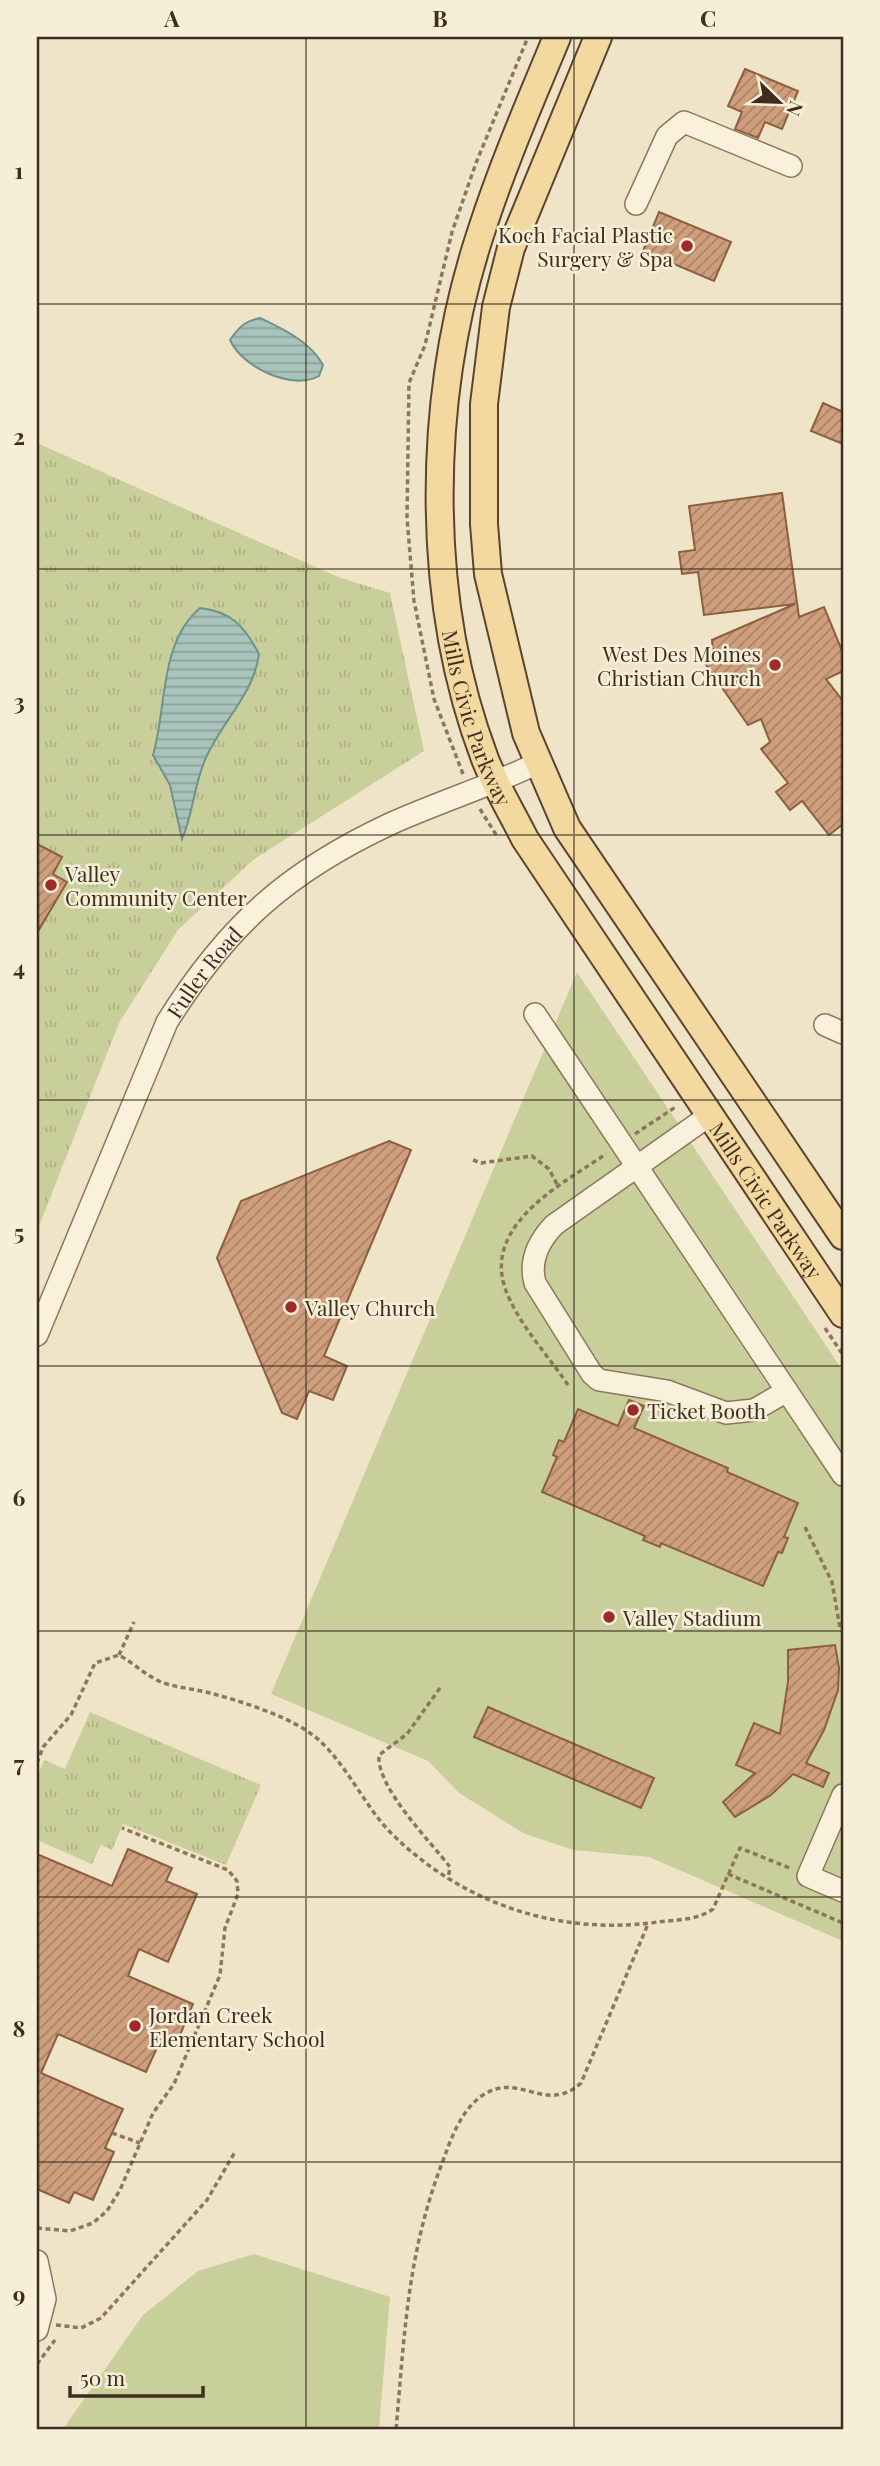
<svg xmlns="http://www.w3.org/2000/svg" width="880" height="2466" font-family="'Playfair Display',serif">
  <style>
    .green { fill: #c9cf9b }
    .park { fill: url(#park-tufts) }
    .water { fill: url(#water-rules); stroke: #6f938a; stroke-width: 2 }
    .building { fill: url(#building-hatch); stroke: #8d5f41; stroke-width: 2 }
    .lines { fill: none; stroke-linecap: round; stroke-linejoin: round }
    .minor-casing { stroke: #8d765c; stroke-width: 24 }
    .major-casing { stroke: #5b4430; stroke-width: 30 }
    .path { stroke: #8d765c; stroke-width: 3.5; stroke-dasharray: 5 3.5; stroke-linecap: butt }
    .minor { stroke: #faf1dc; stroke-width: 21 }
    .major { stroke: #f3d9a0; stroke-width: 26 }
    .grid { fill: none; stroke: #3d2e20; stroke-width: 2; stroke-opacity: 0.55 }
    .poi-dot { fill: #9e2a2b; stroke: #f7eed8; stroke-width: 2.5 }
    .labels { text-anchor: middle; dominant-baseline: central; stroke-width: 5; stroke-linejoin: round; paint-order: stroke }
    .poi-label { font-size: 21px; fill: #3d2e20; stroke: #f7eed8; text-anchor: start }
    .street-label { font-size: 21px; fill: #3d2e20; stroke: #f7eed8 }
    .neatline { fill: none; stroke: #3d2e20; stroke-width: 2.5 }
    .grid-label { font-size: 23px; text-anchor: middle; font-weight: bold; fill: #3d2e20 }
  </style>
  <defs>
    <pattern id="park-tufts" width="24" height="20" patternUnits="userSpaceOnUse" patternTransform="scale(1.75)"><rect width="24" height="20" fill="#c9cf9b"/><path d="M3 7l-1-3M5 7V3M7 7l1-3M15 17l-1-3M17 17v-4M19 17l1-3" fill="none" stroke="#aeb285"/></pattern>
    <pattern id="water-rules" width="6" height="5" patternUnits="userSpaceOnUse" patternTransform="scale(1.75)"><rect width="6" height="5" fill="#a9c4bc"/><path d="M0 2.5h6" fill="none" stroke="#8ba098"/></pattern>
    <pattern id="building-hatch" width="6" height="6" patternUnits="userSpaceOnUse" patternTransform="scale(1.75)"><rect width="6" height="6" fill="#cf9f7d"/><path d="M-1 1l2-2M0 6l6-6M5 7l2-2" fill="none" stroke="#a98266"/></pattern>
  </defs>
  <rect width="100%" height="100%" fill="#f0e4c8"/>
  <g class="green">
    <polygon points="577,972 843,1371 843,1941 649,1857 573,1850 525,1834 459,1793 428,1761 271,1694"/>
    <polygon points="254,2254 390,2297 379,2429 63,2429 143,2315 198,2271"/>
  </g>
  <g class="park">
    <polygon points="37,443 338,577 390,593 424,751 253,860 178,930 119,1023 37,1231"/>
    <polygon points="90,1712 261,1785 226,1865 123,1824 112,1850 101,1845 92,1864 37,1840 37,1777 44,1760 65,1769"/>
  </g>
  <g class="water">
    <path d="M260 318C283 329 311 342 323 365L319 376C292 391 242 367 230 340 239 327 245 321 260 318Z"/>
    <path d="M200 608C231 611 245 627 259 654 254 695 220 723 205 760 194 785 193 814 182 839L170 785 153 755C167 707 159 643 200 608Z"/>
  </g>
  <g class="building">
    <polygon points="745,69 798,91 782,129 765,122 758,138 735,129 742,112 728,106"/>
    <polygon points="659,212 731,242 714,281 643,251"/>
    <polygon points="823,403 843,412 843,444 811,431"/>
    <polygon points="782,493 799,617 824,607 843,653 843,671 826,679 843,701 843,824 829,835 802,801 790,810 776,792 788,783 761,749 770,742 761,719 748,725 702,659 713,654 712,640 795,604 704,615 698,572 682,574 679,552 695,550 689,506"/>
    <polygon points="37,844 62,857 53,874 67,882 37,933"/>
    <polygon points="389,1141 411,1150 324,1356 347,1366 333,1400 309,1391 297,1419 282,1413 217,1258 241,1201"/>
    <polygon points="629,1400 644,1406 634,1428 728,1468 727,1472 798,1503 784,1537 788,1538 782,1553 778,1552 763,1586 661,1543 660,1547 643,1540 645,1536 542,1492 557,1457 553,1455 559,1440 564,1442 578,1409 618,1426"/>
    <polygon points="835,1645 839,1668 838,1690 824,1730 806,1763 829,1773 823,1787 793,1774 771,1795 735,1817 723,1802 755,1773 736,1765 754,1723 780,1734 788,1682 788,1650"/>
    <polygon points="488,1707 654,1778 641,1808 474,1737"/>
    <polygon points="128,1849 172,1868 166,1881 197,1894 168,1962 139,1949 128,1976 193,2004 175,2047 160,2041 146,2072 58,2034 41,2073 123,2109 105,2148 114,2152 93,2200 74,2192 69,2203 37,2189 37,1854 112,1886"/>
  </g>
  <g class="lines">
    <g class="minor-casing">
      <g id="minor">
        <polyline points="636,204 667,136 684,122 791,166"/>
        <polyline points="535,1014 843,1475"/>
        <polyline points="825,1025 843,1033"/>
        <path d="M710 1115 554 1225C538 1242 529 1261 535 1283L592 1374 599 1380 667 1391 726 1413 754 1410 787 1391"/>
        <path id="s1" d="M37 1335 167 1022C227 926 287 872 390 824 439 802 490 786 538 763"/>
        <polyline points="843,1795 808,1876 843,1891"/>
        <polyline points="37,2261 45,2299 37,2330"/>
      </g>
    </g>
    <g class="major-casing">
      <g id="major">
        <path id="s2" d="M557 37C531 100 503 164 482 229 427 393 423 596 485 759 496 787 512 813 525 839L843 1314"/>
        <polyline points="598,37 511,248 496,307 484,404 484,524 488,574 526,733 567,828 843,1236"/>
      </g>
    </g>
    <g class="path">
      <polyline points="463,774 434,699 414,601 407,518 409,383 425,345 452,232 476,163 528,37"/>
      <polyline points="480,809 498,838"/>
      <polyline points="635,1134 677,1106"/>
      <polyline points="473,1160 481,1163 532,1156 549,1169 558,1186"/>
      <polyline points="825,1328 843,1355"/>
      <path d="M568 1385C549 1357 524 1330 510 1300 474 1229 559 1186 606 1154"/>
      <polyline points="805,1527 832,1582 840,1628"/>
      <polyline points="119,1655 134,1622"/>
      <path d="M440 1688 407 1734 379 1755C376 1787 430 1841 450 1867L448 1879"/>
      <path d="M37 1763 43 1747 71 1715 95 1663 119 1655C135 1664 147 1677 164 1683 179 1688 195 1689 210 1693 240 1701 278 1713 304 1729 343 1753 360 1802 392 1834 463 1904 559 1936 658 1922 676 1920 698 1920 713 1909L740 1848 792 1869"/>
      <polyline points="728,1874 843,1923"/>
      <polyline points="112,2133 140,2143"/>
      <polyline points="37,2228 70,2231 93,2223 107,2211 120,2190 153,2113 174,2084 220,1975 225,1928 238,1894 237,1881 228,1870 122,1828"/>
      <polyline points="56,2325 81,2328 101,2318 207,2200 235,2152"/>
      <polyline points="37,2364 55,2340"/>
      <path d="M396 2429C405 2331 407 2253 444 2158 452 2136 462 2109 483 2095 519 2071 546 2115 581 2083L648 1924"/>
    </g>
    <use href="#minor" class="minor"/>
    <use href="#major" class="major"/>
  </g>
  <path class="grid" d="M306 37V2429M574 37V2429M37 304H843M37 569H843M37 835H843M37 1100H843M37 1366H843M37 1631H843M37 1897H843M37 2162H843"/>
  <g class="poi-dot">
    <circle cx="687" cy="246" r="7"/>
    <circle cx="775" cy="665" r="7"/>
    <circle cx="51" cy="885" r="7"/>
    <circle cx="291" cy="1307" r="7"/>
    <circle cx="633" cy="1410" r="7"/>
    <circle cx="609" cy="1617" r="7"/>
    <circle cx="135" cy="2026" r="7"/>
  </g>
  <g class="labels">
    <g class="poi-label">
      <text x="673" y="234" text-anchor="end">Koch Facial Plastic<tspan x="673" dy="24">Surgery &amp; Spa</tspan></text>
      <text x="761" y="653" text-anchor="end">West Des Moines<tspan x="761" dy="24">Christian Church</tspan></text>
      <text x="65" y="873">Valley<tspan x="65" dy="24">Community Center</tspan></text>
      <text x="305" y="1307">Valley Church</text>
      <text x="647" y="1410">Ticket Booth</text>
      <text x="623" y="1617">Valley Stadium</text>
      <text x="149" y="2014">Jordan Creek<tspan x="149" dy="24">Elementary School</tspan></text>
    </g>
    <g class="street-label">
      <text stroke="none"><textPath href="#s2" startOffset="704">Mills Civic Parkway</textPath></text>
      <text stroke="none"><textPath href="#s1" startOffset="401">Fuller Road</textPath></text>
      <text stroke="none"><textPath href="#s2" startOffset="1270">Mills Civic Parkway</textPath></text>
    </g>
  </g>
  <rect width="880" height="2466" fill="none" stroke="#f7eed8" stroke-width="77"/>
  <g transform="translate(779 102) rotate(113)" stroke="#f7eed8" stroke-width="5" paint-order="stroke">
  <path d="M0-5L12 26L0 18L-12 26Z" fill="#3d2e20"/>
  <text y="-10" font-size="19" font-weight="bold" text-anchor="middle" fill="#3d2e20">N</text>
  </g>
  <path d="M70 2386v10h133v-10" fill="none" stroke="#3d2e20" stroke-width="3.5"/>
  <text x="80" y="2386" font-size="21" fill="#3d2e20" stroke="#f7eed8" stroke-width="5" paint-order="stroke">50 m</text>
  <rect x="38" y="38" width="804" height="2390" class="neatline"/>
  <g class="grid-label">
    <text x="172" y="27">A</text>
    <text x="440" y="27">B</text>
    <text x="708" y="27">C</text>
    <text x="19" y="179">1</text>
    <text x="19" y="445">2</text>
    <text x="19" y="710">3</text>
    <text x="19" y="976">4</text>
    <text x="19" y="1241">5</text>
    <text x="19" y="1506">6</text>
    <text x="19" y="1772">7</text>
    <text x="19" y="2037">8</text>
    <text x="19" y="2303">9</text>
  </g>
</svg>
